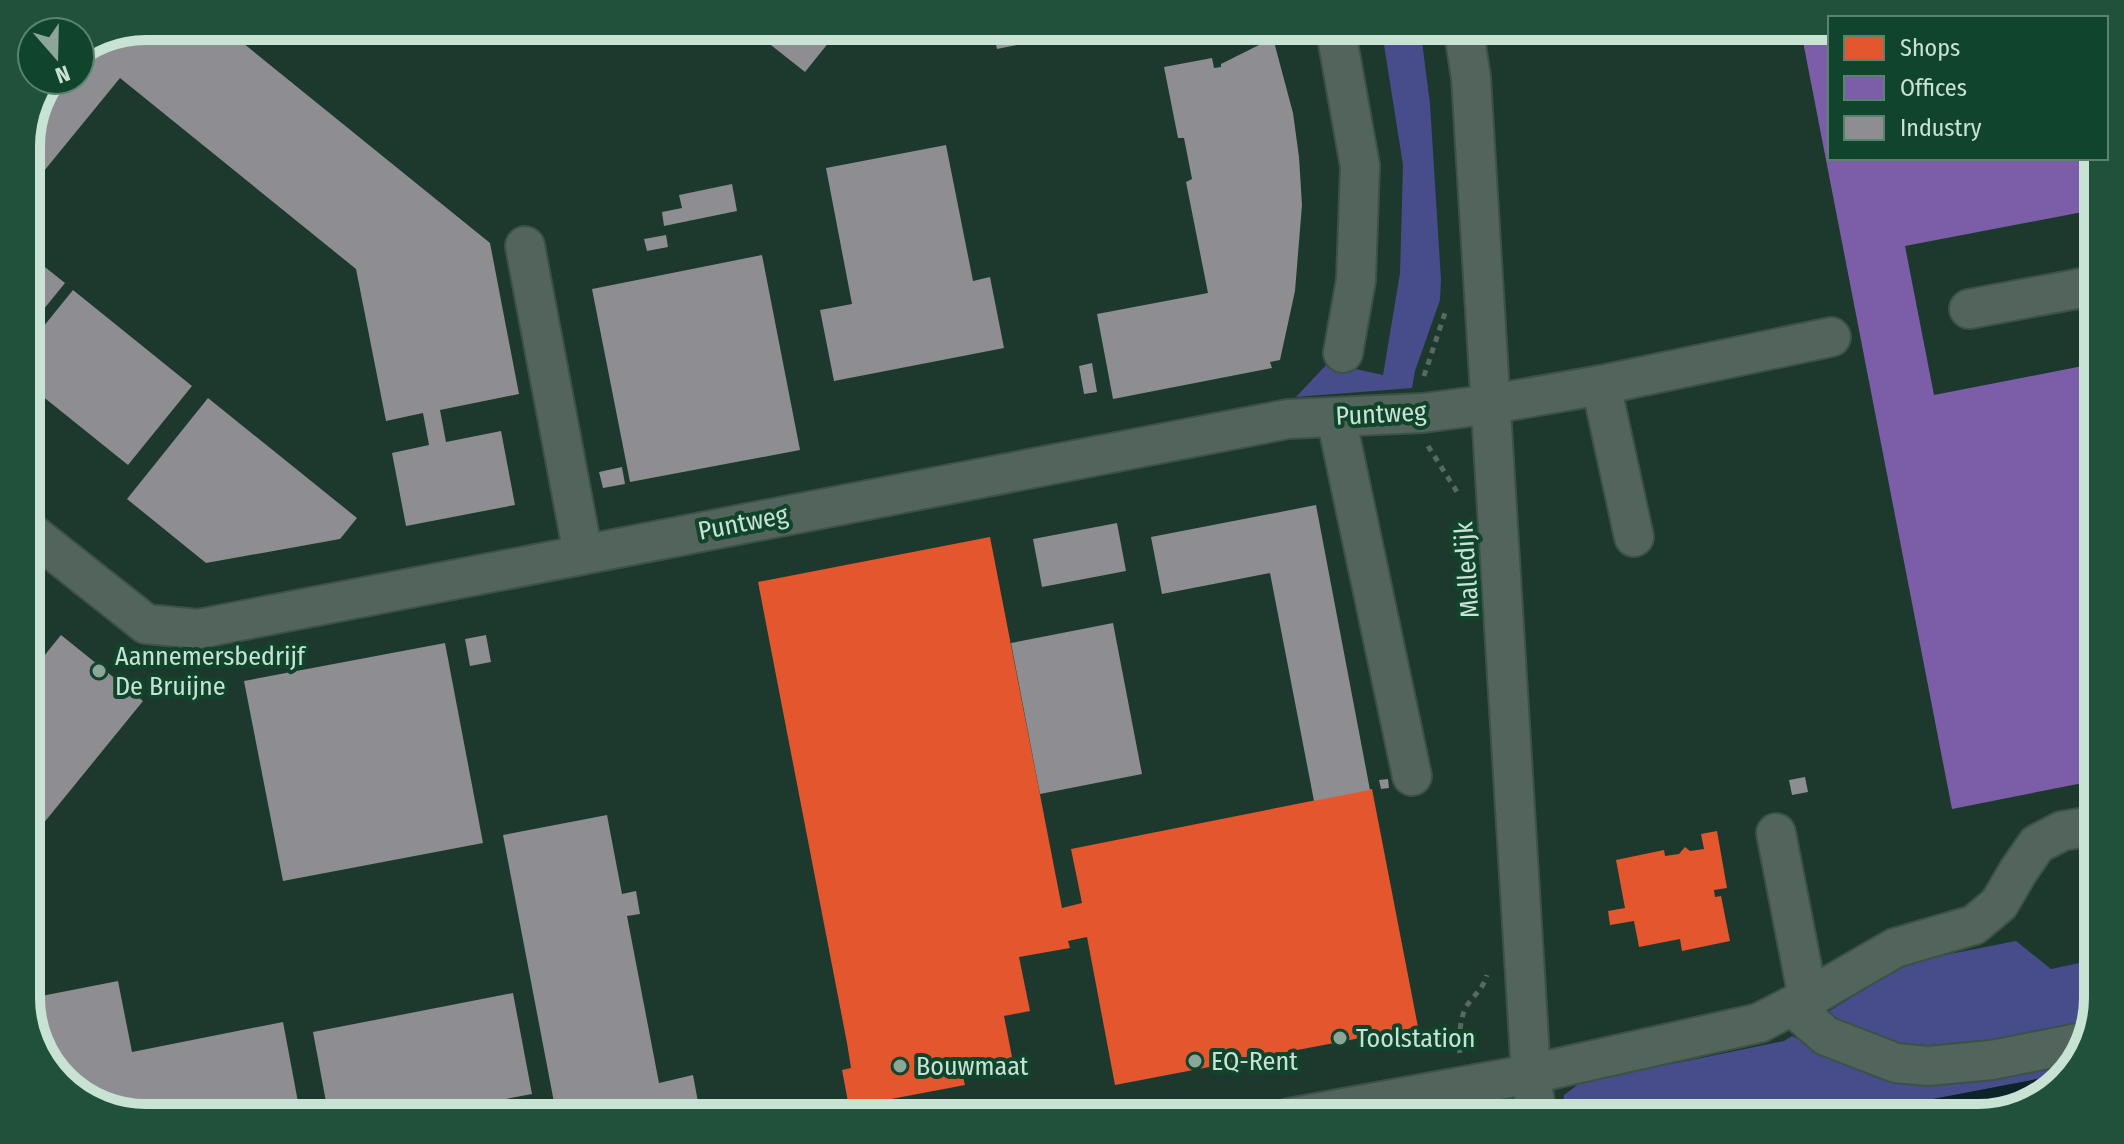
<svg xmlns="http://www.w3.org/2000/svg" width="2124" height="1144" font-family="'Fira Sans Condensed',sans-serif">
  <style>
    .green { fill: #474c8b }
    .water { fill: #0c2429 }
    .shops { fill: #e4572e }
    .offices { fill: #7b5ea7 }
    .industry { fill: #8d8d92 }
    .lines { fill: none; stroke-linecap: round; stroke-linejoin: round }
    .minor-casing { stroke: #3c5247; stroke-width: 42 }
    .path { stroke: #586961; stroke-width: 5; stroke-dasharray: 6 6; stroke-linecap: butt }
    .minor { stroke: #52645b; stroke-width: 38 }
    .poi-dot { fill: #8ca699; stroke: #11442d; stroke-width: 3 }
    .labels { text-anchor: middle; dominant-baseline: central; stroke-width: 8; stroke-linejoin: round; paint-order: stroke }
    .street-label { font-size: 26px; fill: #c8e2d3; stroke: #11442d }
    .poi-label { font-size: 26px; fill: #c8e2d3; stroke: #11442d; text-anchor: start }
    .rim { fill: none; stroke: #c8e2d3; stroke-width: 10 }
  </style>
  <rect width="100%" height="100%" fill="#1d382c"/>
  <g class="green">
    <polygon points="1381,26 1420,26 1430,104 1441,280 1440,300 1415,371 1412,388 1296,397 1328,363 1383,375 1400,273 1403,165"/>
    <polygon points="2016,941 2051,969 2098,959 2098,998 2092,1023 1962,1049 1921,1050 1845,1029 1826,1013 1909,962"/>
    <polygon points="1792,1036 1813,1046 2083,1054 2064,1074 1834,1118 1561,1118 1564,1095 1588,1077 1677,1063 1784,1041"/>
  </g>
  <polygon class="water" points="2064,1074 2038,1102 1978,1118 1834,1118"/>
  <g class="shops">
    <polygon points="1156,26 1212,26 1212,27 1158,38"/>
    <polygon points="990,537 1062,908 1082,903 1071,849 1372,789 1418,1027 1115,1085 1087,937 1068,941 1070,948 1019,957 1030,1011 1004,1016 1014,1067 963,1077 965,1085 849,1107 842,1070 851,1068 847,1043 758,582"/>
    <polygon points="1717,831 1727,888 1714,890 1715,897 1721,896 1730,941 1682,951 1680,939 1639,947 1634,921 1610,925 1608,911 1625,908 1616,860 1664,850 1665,856 1679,854 1685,847 1690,851 1704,849 1701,834"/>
  </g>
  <polygon class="offices" points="1800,26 1830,26 1830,158 2098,158 2098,209 1905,246 1934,395 2098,363 2098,780 1952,809"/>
  <g class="industry">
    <polygon points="146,26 222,26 490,243 519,394 440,410 446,442 501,431 515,505 406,526 392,453 429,445 423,413 386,421 356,269 120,78 26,193 26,139 53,80 80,80 80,53"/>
    <polygon points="747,26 842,26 805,72"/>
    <polygon points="992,26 1086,26 1087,31 997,49"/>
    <polygon points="1296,26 1308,26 1310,36 1298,38"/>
    <polygon points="1273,38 1293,113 1299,157 1302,205 1295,291 1280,360 1270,362 1272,368 1113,399 1097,314 1208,293 1186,182 1192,179 1184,138 1178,138 1164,67 1212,58 1214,68 1221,67 1221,64"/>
    <polygon points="946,145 973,281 990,277 1004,348 834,381 820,310 852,304 826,168"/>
    <polygon points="732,184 737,211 664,226 662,212 682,208 679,195"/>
    <polygon points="666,235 668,247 647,251 644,239"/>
    <polygon points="26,252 65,283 26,331"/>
    <polygon points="762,255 800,450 630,482 592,289"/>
    <polygon points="73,290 192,386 128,465 26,383 26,348"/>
    <polygon points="1092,363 1097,392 1084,394 1079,366"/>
    <polygon points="208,398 357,518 340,539 206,563 127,499"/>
    <polygon points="622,467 625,484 603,488 599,472"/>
    <polygon points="1316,505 1370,790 1314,801 1270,573 1162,594 1151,537"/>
    <polygon points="1117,523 1126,571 1042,587 1033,539"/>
    <polygon points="26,606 44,621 26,643"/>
    <polygon points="1113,623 1142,774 1040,794 1011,643"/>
    <polygon points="61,635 143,701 34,835 26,828 26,678"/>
    <polygon points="486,635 491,662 470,666 465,639"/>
    <polygon points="445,643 483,843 283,881 244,681"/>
    <polygon points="1805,777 1808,792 1792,795 1789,780"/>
    <polygon points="1388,779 1389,788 1381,789 1379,780"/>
    <polygon points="607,815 622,894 636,891 640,914 627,916 659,1083 693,1075 701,1118 575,1118 574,1115 557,1118 503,835"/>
    <polygon points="118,981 132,1052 283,1022 301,1118 146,1118 93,1105 47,1065 26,1006 26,999"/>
    <polygon points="513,993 532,1094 485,1103 488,1118 329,1118 313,1032"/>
  </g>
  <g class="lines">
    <g class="minor-casing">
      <g id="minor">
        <polyline points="1335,26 1360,166 1356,280 1343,353"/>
        <polyline points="1463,26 1471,78 1531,1074 1537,1118"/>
        <polyline points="525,246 583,554"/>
        <polyline points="1969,309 2098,285"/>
        <polyline points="1601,385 1634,537"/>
        <polyline points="1336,417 1412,776"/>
        <polyline points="26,529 146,624 198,629 1288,419 1423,413 1492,404 1601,385 1831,337"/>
        <polyline points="1776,833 1808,998"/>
        <polyline points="1792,1006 1826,1036 1896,1063 1928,1066 1992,1060 2088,1041"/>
        <polyline points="1289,1118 1531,1074 1759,1023 1817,993 1895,948 1974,925 1999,904 2019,870 2037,844 2062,831 2098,825"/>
      </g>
    </g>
    <g class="path">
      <polyline points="1424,376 1446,310"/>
      <polyline points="1428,446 1459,495"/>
      <path d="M1460 1053C1458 1041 1460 1018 1466 1007 1474 994 1482 991 1487 975"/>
    </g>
    <use href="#minor" class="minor"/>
  </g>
  <g class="poi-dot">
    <circle cx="99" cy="671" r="8"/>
    <circle cx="1340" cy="1038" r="8"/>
    <circle cx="1195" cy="1061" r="8"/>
    <circle cx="900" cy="1066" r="8"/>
  </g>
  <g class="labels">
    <g class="street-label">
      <text transform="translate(1381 414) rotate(-3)">Puntweg</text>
      <text transform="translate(743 523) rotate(-11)">Puntweg</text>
      <text transform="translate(1467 570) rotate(-94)">Malledijk</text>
    </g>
    <g class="poi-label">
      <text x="115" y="656">Aannemersbedrijf<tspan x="115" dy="30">De Bruijne</tspan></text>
      <text x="1356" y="1038">Toolstation</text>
      <text x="1211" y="1061">EQ-Rent</text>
      <text x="916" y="1066">Bouwmaat</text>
    </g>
  </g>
  <path d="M0 0H2124V1144H0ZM146 40H1978A106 106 0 0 1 2084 146V998A106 106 0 0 1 1978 1104H146A106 106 0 0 1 40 998V146A106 106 0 0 1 146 40Z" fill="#20513a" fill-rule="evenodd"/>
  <path class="rim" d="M146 40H1978A106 106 0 0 1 2084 146V998A106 106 0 0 1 1978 1104H146A106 106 0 0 1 40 998V146A106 106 0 0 1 146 40Z"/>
  <rect x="1828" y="16" width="280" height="144" fill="#11442d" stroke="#5a836f" stroke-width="2"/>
  <rect x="1844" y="36" width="40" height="24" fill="#e4572e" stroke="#5a836f" stroke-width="2"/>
  <text x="1900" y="56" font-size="24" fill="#c8e2d3">Shops</text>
  <rect x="1844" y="76" width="40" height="24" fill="#7b5ea7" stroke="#5a836f" stroke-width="2"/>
  <text x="1900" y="96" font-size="24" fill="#c8e2d3">Offices</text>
  <rect x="1844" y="116" width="40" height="24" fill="#8d8d92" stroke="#5a836f" stroke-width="2"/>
  <text x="1900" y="136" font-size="24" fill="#c8e2d3">Industry</text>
  <g transform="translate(56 56) rotate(160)"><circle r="38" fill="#11442d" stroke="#5a836f" stroke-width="2"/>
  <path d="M0-6L14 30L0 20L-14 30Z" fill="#8ca699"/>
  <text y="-12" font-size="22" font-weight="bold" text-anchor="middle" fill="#c8e2d3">N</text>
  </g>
</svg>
